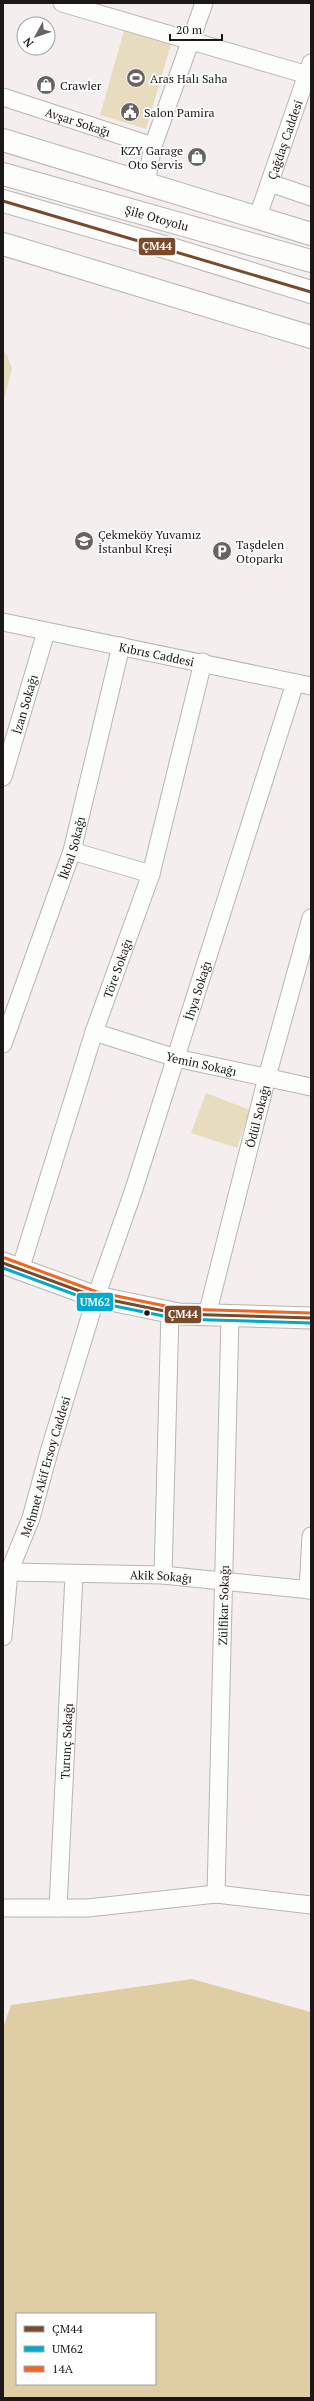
<svg xmlns="http://www.w3.org/2000/svg" width="314" height="2401" font-family="'PT Serif',serif">
  <style>
    .green { fill: #e8dcbe }
    .forest { fill: #dfcea4; fill-rule: evenodd }
    .lines { fill: none; stroke-linecap: round; stroke-linejoin: round }
    .minor-casing { stroke: #b9b5b4; stroke-width: 19 }
    .major-casing { stroke: #b9b5b4; stroke-width: 23 }
    .highway-casing { stroke: #b9b5b4; stroke-width: 24 }
    .minor { stroke: #fdfdfc; stroke-width: 17 }
    .major { stroke: #fdfdfc; stroke-width: 21 }
    .highway { stroke: #fdfdfc; stroke-width: 22 }
    .bus-1-casing { stroke: #fff; stroke-width: 6 }
    .bus-2-casing { stroke: #fff; stroke-width: 6 }
    .bus-3-casing { stroke: #fff; stroke-width: 6 }
    .bus-1 { stroke: #7a4b2a; stroke-width: 3 }
    .bus-2 { stroke: #00a9ce; stroke-width: 3 }
    .bus-3 { stroke: #f26522; stroke-width: 3 }
    .bus-dot { fill: #1c1817; stroke: #fff; stroke-width: 1.5 }
    .labels { text-anchor: middle; dominant-baseline: central; stroke-width: 3.5; stroke-linejoin: round; paint-order: stroke }
    .poi-label { font-size: 12px; fill: #1c1817; stroke: #fff; text-anchor: start }
    .street-label { font-size: 12px; fill: #1c1817; stroke: #fff }
    .line-badge { stroke: #fff; stroke-width: 1.5 }
    .badge-label { font-size: 11px; text-anchor: middle; font-weight: bold; fill: #fff }
  </style>
  <rect width="100%" height="100%" fill="#f4efee"/>
  <g class="green">
    <polygon points="125,27 172,41 146,129 100,115"/>
    <polygon points="3,352 6,353 12,368 3,404"/>
    <polygon points="206,1093 250,1110 237,1148 191,1133"/>
  </g>
  <path class="forest" d="M192 1979 311 2012V2398H3V2028L11 2005ZM17 2314H155V2384H17Z"/>
  <g class="lines">
    <g class="minor-casing">
      <g id="minor">
        <polyline points="62,3 311,76"/>
        <path id="s1" d="M3 97 153 146"/>
        <polyline points="146,183 153,146 204,3"/>
        <polyline points="270,183 311,197"/>
        <path id="s2" d="M258 216 311 63"/>
        <path id="s3" d="M3 622 311 686"/>
        <path id="s4" d="M3 777 46 632"/>
        <polyline points="72,851 151,874"/>
        <path id="s5" d="M94 1032 176 1058 311 1087"/>
        <path id="s6" d="M3 1044 72 851 121 646"/>
        <path id="s7" d="M20 1270 94 1032 151 874 203 662"/>
        <path id="s8" d="M207 1315 267 1077 311 918"/>
        <path id="s9" d="M9 1572 163 1575 311 1590"/>
        <polyline points="163,1575 170,1312"/>
        <polyline points="308,1590 311,1536"/>
        <path id="s10" d="M3 1637 9 1572 31 1518 49 1452 96 1297 133 1192 295 683"/>
        <path id="s11" d="M216 1894 230 1317"/>
        <polyline points="3,1908 88,1908 216,1894 311,1905"/>
        <path id="s12" d="M58 1908 74 1575"/>
      </g>
    </g>
    <g class="major-casing">
      <polyline id="major" points="3,1263 96,1297 179,1314 311,1318"/>
    </g>
    <g class="highway-casing">
      <g id="highway">
        <polyline points="3,140 311,234"/>
        <path id="s13" d="M3 174 311 261"/>
        <polyline points="3,201 168,248 311,292"/>
        <polyline points="3,244 311,337"/>
      </g>
    </g>
    <use href="#minor" class="minor"/>
    <use href="#major" class="major"/>
    <use href="#highway" class="highway"/>
    <g class="bus-1-casing">
      <g id="bus-1">
        <polyline points="3,201 311,292"/>
        <polyline points="3,1263 96,1297 179,1314 311,1318"/>
      </g>
    </g>
    <g class="bus-2-casing">
      <polyline id="bus-2" points="3,1268 95,1302 178,1319 311,1323"/>
    </g>
    <g class="bus-3-casing">
      <polyline id="bus-3" points="5,1258 97,1292 180,1309 311,1313"/>
    </g>
    <use href="#bus-1" class="bus-1"/>
    <use href="#bus-2" class="bus-2"/>
    <use href="#bus-3" class="bus-3"/>
  </g>
  <defs>
    <g id="stadium-disc" transform="scale(1)"><circle r="9.5" fill="#686362" stroke="#fff"/><path d="M0-5a6.5 5 0 1 0 0 10a6.5 5 0 1 0 0-10ZM-3.5-1.8h7v3.6h-7Z" fill="#fff"/></g>
    <g id="shop-disc" transform="scale(1)"><circle r="9.5" fill="#686362" stroke="#fff"/><path d="M-5-2.5h2.3a2.7 3.5 0 0 1 5.4 0H5L5.5 6h-11ZM-1.5-2.5h3a1.5 2.3 0 0 0-3 0Z" fill="#fff"/></g>
    <g id="civic-disc" transform="scale(1)"><circle r="9.5" fill="#686362" stroke="#fff"/><path d="M-.6-6.5H3V-4.5H.6V-3L4-1V1h2V6H-6V1h2V-1L-.6-3ZM-1.2 2.5V6h2.4V2.5Z" fill="#fff"/></g>
    <g id="school-disc" transform="scale(1)"><circle r="9.5" fill="#686362" stroke="#fff"/><path d="M0-5L7-2L0 1L-7-2ZM-4 1L0 2.5L4 1V4Q0 6-4 4Z" fill="#fff"/></g>
    <g id="parking-disc" transform="scale(1)"><circle r="9.5" fill="#686362" stroke="#fff"/><path d="M-3.5-5.5H1a3.5 3.5 0 0 1 0 7H-1V5.5H-3.5ZM-1-3.4V-.6H.8a1.4 1.4 0 0 0 0-2.8Z" fill="#fff"/></g>
  </defs>
  <g fill-rule="evenodd">
    <use href="#stadium-disc" x="136" y="78"/>
    <use href="#shop-disc" x="46" y="85"/>
    <use href="#civic-disc" x="130" y="112"/>
    <use href="#shop-disc" x="197" y="157"/>
    <use href="#school-disc" x="84" y="541"/>
    <use href="#parking-disc" x="222" y="551"/>
  </g>
  <circle class="bus-dot" cx="147" cy="1313" r="3.5"/>
  <g class="labels">
    <g class="poi-label">
      <text x="150" y="78">Aras Halı Saha</text>
      <text x="60" y="85">Crawler</text>
      <text x="144" y="112">Salon Pamira</text>
      <text x="183" y="150" text-anchor="end">KZY Garage<tspan x="183" dy="14">Oto Servis</tspan></text>
      <text x="98" y="534">Çekmeköy Yuvamız<tspan x="98" dy="14">İstanbul Kreşi</tspan></text>
      <text x="236" y="544">Taşdelen<tspan x="236" dy="14">Otoparkı</tspan></text>
    </g>
    <g class="street-label">
      <text stroke="none"><textPath href="#s1" startOffset="79">Avşar Sokağı</textPath></text>
      <text stroke="none"><textPath href="#s2" startOffset="81">Çağdaş Caddesi</textPath></text>
      <text stroke="none"><textPath href="#s13" startOffset="160">Şile Otoyolu</textPath></text>
      <text stroke="none"><textPath href="#s3" startOffset="157">Kıbrıs Caddesi</textPath></text>
      <text stroke="none"><textPath href="#s4" startOffset="76">İzan Sokağı</textPath></text>
      <text stroke="none"><textPath href="#s6" startOffset="208">İkbal Sokağı</textPath></text>
      <text stroke="none"><textPath href="#s7" startOffset="317">Töre Sokağı</textPath></text>
      <text stroke="none"><textPath href="#s10" startOffset="677">İhya Sokağı</textPath></text>
      <text stroke="none"><textPath href="#s5" startOffset="112">Yemin Sokağı</textPath></text>
      <text stroke="none"><textPath href="#s8" startOffset="205">Ödül Sokağı</textPath></text>
      <text stroke="none"><textPath href="#s10" startOffset="177">Mehmet Akif Ersoy Caddesi</textPath></text>
      <text stroke="none"><textPath href="#s9" startOffset="152">Akik Sokağı</textPath></text>
      <text stroke="none"><textPath href="#s11" startOffset="289">Zülfikar Sokağı</textPath></text>
      <text stroke="none"><textPath href="#s12" startOffset="167">Turunç Sokağı</textPath></text>
    </g>
  </g>
  <g class="line-badge">
    <rect x="138" y="237" width="38" height="19" rx="4" fill="#7a4b2a"/>
    <rect x="76" y="1292" width="38" height="20" rx="4" fill="#00a9ce"/>
    <rect x="164" y="1305" width="38" height="19" rx="4" fill="#7a4b2a"/>
  </g>
  <g class="badge-label">
    <text x="157" y="250">ÇM44</text>
    <text x="95" y="1306">UM62</text>
    <text x="183" y="1318">ÇM44</text>
  </g>
  <rect width="314" height="2401" fill="none" stroke="#1c1817" stroke-width="8"/>
  <rect x="16" y="2313" width="140" height="72" fill="#ffffff" stroke="#a4a3a2"/>
  <rect x="24" y="2326" width="20" height="6" fill="#7a4b2a" stroke="#a4a3a2"/>
  <text x="52" y="2333" font-size="12" fill="#1c1817">ÇM44</text>
  <rect x="24" y="2346" width="20" height="6" fill="#00a9ce" stroke="#a4a3a2"/>
  <text x="52" y="2353" font-size="12" fill="#1c1817">UM62</text>
  <rect x="24" y="2366" width="20" height="6" fill="#f26522" stroke="#a4a3a2"/>
  <text x="52" y="2373" font-size="12" fill="#1c1817">14A</text>
  <g transform="translate(36 36) rotate(230)"><circle r="19" fill="#ffffff" stroke="#a4a3a2"/>
  <path d="M0-3L7 15L0 10L-7 15Z" fill="#686362"/>
  <text y="-6" font-size="11" font-weight="bold" text-anchor="middle" fill="#1c1817">N</text>
  </g>
  <path d="M170 34v6h52v-6" fill="none" stroke="#1c1817" stroke-width="2"/>
  <text x="176" y="34" font-size="12" fill="#1c1817" stroke="#ffffff" stroke-width="3" paint-order="stroke">20 m</text>
</svg>
